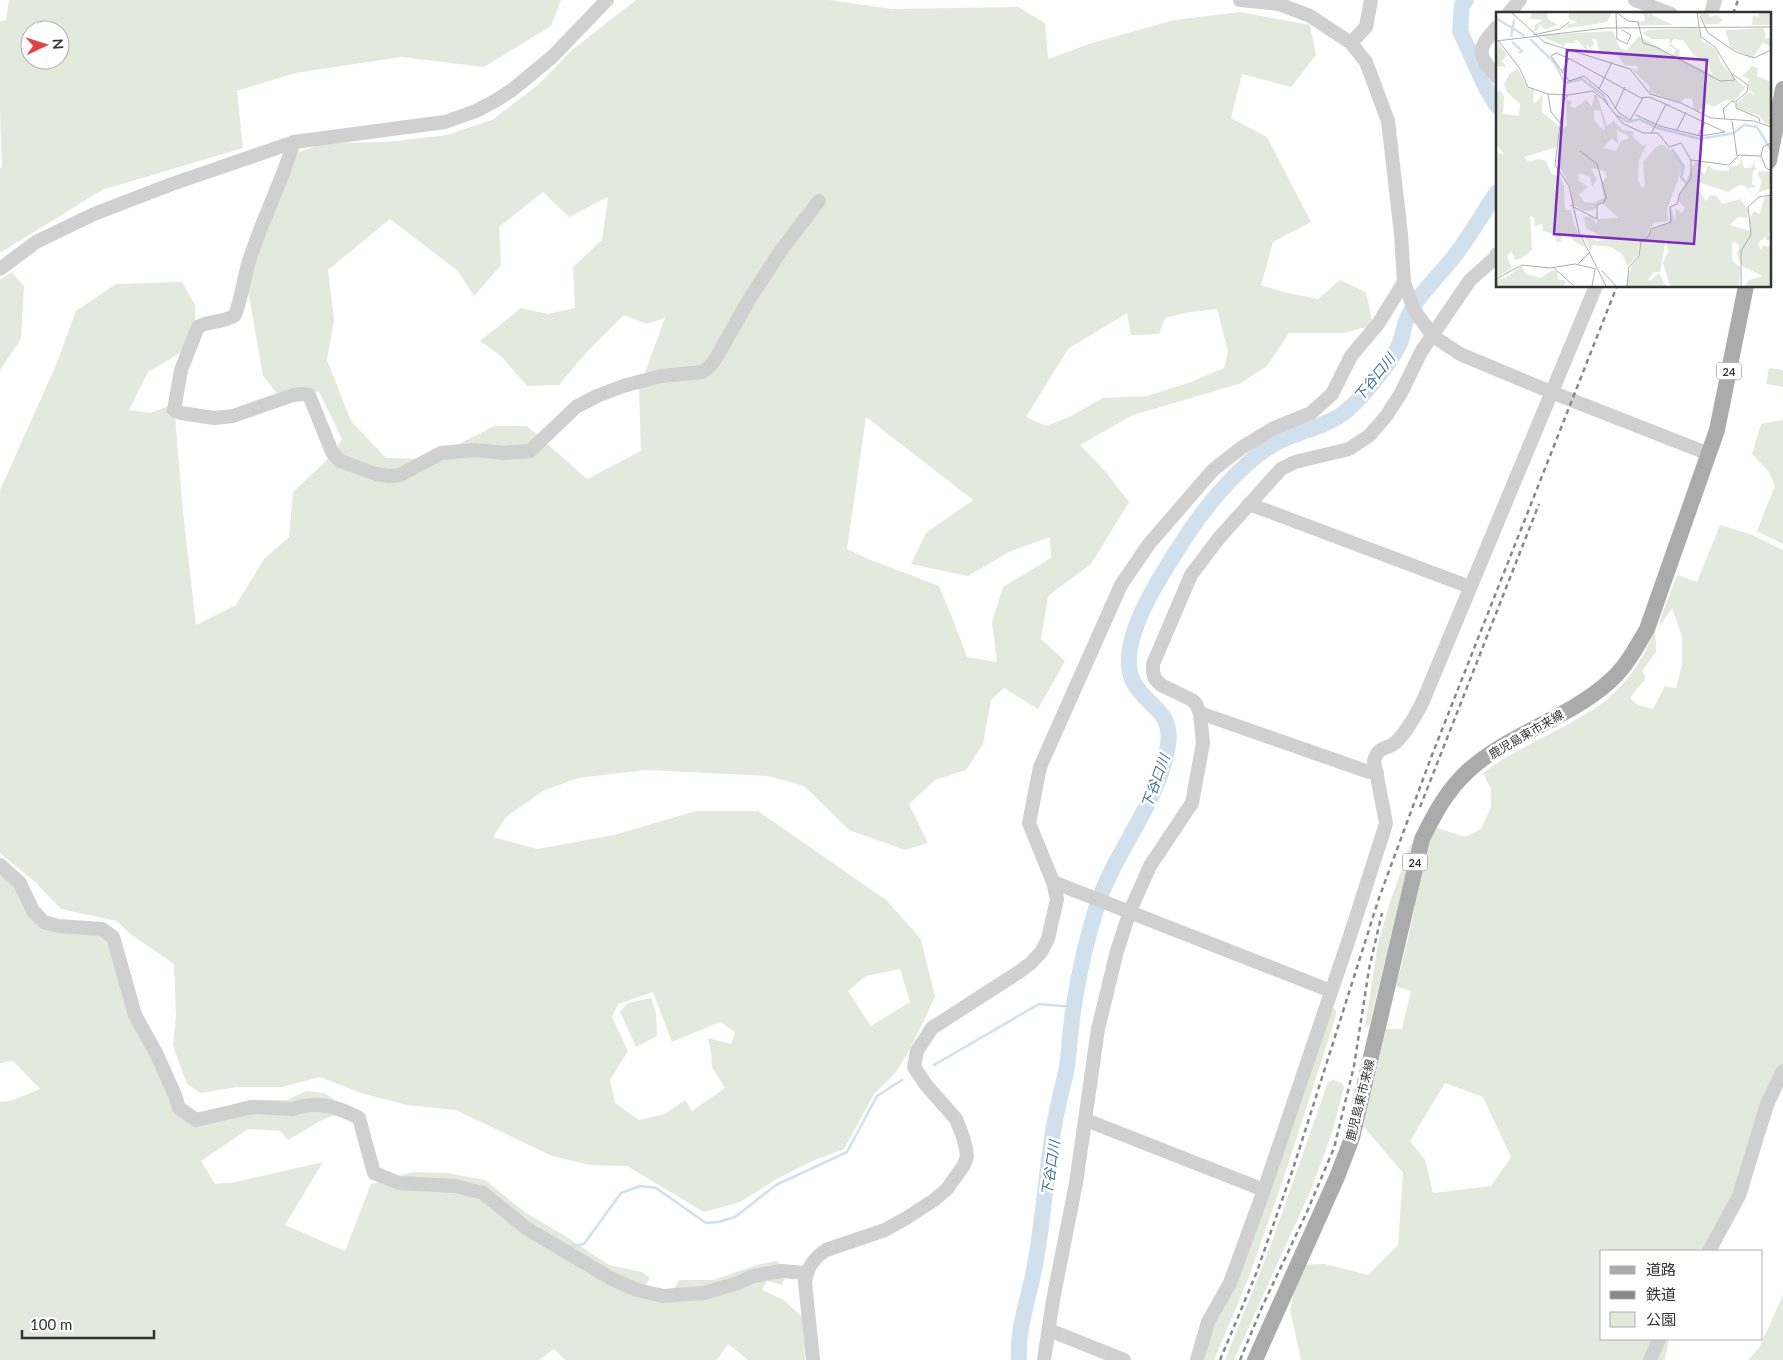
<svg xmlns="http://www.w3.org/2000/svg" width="1783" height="1360" font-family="Lato,'Noto Sans JP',sans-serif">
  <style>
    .green { fill: #e3e9dd; fill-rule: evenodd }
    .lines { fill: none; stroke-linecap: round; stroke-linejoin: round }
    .stream { stroke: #d0e1ed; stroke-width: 2.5 }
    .river { stroke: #d0e1ed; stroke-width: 16 }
    .minor { stroke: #d0d0d0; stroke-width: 14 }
    .major { stroke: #ababab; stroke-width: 16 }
    .rail { stroke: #888; stroke-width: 2.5; stroke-dasharray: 5 4; stroke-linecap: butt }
    .labels { text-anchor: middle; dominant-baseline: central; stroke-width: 5; stroke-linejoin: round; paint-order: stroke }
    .shield { fill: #fff; stroke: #707070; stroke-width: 1 }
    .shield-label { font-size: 11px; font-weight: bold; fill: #333 }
    .street-label { font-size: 12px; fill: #333; stroke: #fff }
    .water-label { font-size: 14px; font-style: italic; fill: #437293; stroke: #fff }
    .inset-river { fill: none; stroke: #d0e1ed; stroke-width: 2.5 }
    .inset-road { fill: none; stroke: #adadad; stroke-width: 1 }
    .view { fill: #7b2cbf; fill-opacity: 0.15; stroke: #7b2cbf; stroke-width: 2.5 }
    .inset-edge { fill: none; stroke: #333; stroke-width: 2.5 }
  </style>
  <rect width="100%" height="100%" fill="#fff"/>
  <g class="green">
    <path d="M9 0H561L551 26 484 67 401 57 295 73 237 91 243 148 102 190 0 253V168L2 167 0 112V21L6 20ZM30 30H60V60H30Z"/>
    <path d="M636 0H829L892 9 1018 7 1045 23 1048 59 1092 43 1174 20 1240 12 1310 25 1316 55 1291 87 1242 74 1231 118 1267 137 1311 222 1273 242 1261 285 1283 292 1318 299 1340 280 1366 292 1373 325 1344 333H1289L1267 366 1239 384 1133 415 1080 445 1106 472 1129 502 1091 564 1048 596 1041 639 1065 661 1038 709 1004 688 991 700 983 744 966 770 935 780 909 804 928 843 905 850 849 830 804 786 768 776 646 770 578 778 543 791 506 817 493 837 537 849 614 835 696 811H758L886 900 921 939 935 997 911 1047 896 1072 874 1094 844 1149 810 1162 777 1179 740 1202 704 1212 627 1166 590 1165 552 1156 456 1110 407 1105 361 1093 320 1077 282 1087H236L201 1093 187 1084 173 1046 176 1015 174 964 129 933 117 921 61 909 35 882 0 853V490L56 365 76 311 116 284 182 282 195 305V344L148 372 129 410 150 413 174 404 183 512 196 625 236 605 264 559 289 537 293 492 332 455 342 439 319 392 305 390 282 400 263 376 247 285 270 207 299 152 325 143 388 142 447 135 492 120 538 85 572 50ZM543 192 569 217 608 197 602 240 573 267 575 308 548 314 521 308 480 341 501 356 527 386 559 385 585 354 624 315 647 324 665 318 639 389 641 451 587 479 527 426H494L430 459 386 458 351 421 327 360 334 320 328 270 390 219 458 271 474 296 501 265 499 227ZM1217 309 1228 351 1224 368 1191 382 1147 396 1103 398 1069 417 1046 426 1026 417 1068 349 1127 313 1131 335 1159 334 1165 318 1190 312ZM866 417 973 500 926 533 911 564 968 576 1011 551 1050 537 1051 558 1003 587 992 622 997 662 967 657 954 622 939 586 868 559 847 549ZM900 969 910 1002 871 1026 848 991 866 976ZM653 992 672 1042 720 1022 735 1032 731 1044 708 1038 711 1052 712 1067 725 1088 692 1111 685 1100 665 1114 639 1120 615 1103 610 1080 628 1051 612 1017 618 1004Z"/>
    <polygon points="12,272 24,286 21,339 0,370 0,280"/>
    <polygon points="1769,368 1783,370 1783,387 1766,384"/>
    <polygon points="1783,420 1783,544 1757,531 1775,486 1769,472 1752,454 1761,424"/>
    <path d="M1720 525 1750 534 1783 550V1086L1773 1110 1754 1169 1715 1251H1602V1339H1669L1665 1360H1301L1290 1310 1300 1265 1325 1264 1368 1275 1398 1245 1403 1173 1363 1126 1386 1029H1402L1411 991 1396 986C1403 961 1409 936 1414 910 1419 883 1420 851 1437 828L1465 837 1481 829 1491 807V789L1483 773C1516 748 1554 734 1589 712 1619 695 1643 662 1655 630L1656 652 1642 671 1646 678 1630 698 1638 705 1653 709 1665 686 1676 688 1682 665V636L1672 608 1660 626V620L1677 575 1697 582ZM1445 1083 1483 1097 1511 1157 1491 1186 1433 1193 1425 1160 1410 1141Z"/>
    <polygon points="1411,843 1413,846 1369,1026 1365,1027 1378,943 1389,905"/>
    <polygon points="0,859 35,910 53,921 102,932 115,950 172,1096 192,1112 208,1112 248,1100 287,1100 306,1091 324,1093 335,1100 338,1114 322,1120 288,1140 280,1131 248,1129 201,1161 215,1184 235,1182 323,1162 285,1225 345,1251 371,1184 412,1172 447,1173 485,1180 526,1213 562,1234 609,1265 642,1272 650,1278 639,1295 667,1301 679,1280 713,1280 760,1264 777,1261 787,1273 782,1285 767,1281 762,1290 784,1300 802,1317 805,1360 748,1360 728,1344 717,1360 565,1360 554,1349 539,1360 0,1360 0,1102 10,1101 40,1089 13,1061 0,1063"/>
    <polygon points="651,998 656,1013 657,1036 636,1047 620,1012 628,1003"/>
    <polygon points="1334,1008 1336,1011 1336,1016 1283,1180 1247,1282 1214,1360 1205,1360 1211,1328 1225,1307 1242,1268 1329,1012"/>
    <polygon points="1333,1080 1342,1083 1344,1087 1332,1133 1313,1185 1234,1360 1225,1360 1270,1247 1328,1082"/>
    <polygon points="1783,1295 1783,1360 1748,1360 1759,1348"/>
  </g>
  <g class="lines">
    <g class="stream">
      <polyline points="934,1065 1039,1004 1074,1007"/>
      <polyline points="571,1246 584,1244 621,1193 640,1186 656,1188 706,1223 718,1222 735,1217 776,1185 847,1152 877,1096 902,1080"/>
    </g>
    <g class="river">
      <polyline points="1466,0 1462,5 1460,31 1486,88 1497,106"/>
      <path d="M1019 1360C1017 1333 1026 1306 1032 1280 1035 1265 1038 1249 1040 1233 1045 1197 1048 1161 1054 1126 1057 1108 1062 1090 1066 1072 1070 1050 1070 1027 1074 1005 1079 972 1087 938 1097 906 1114 852 1160 801 1168 745 1173 710 1148 708 1134 683 1112 644 1166 568 1187 535 1207 504 1247 456 1282 440 1302 431 1326 426 1344 413 1360 400 1390 364 1399 345 1403 337 1403 327 1407 319 1409 313 1413 307 1417 301 1428 285 1444 270 1456 254 1471 234 1483 213 1497 192"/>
    </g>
    <g class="minor">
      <polyline points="1635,0 1671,14"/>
      <polyline points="1508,14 1520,0"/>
      <polyline points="1711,14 1715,0"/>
      <path d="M1497 27C1476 50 1477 54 1497 77"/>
      <polyline points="1351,43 1366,27 1371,0"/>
      <path d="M294 142C282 181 263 218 250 258 244 276 242 297 235 315 225 323 209 320 198 327L181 370 174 410 181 413 214 418 233 416 293 395 302 394 309 395 332 452 340 461 376 474 389 476 400 475 441 453 475 450 503 453 530 451 576 407 597 396 623 386 661 376 702 372 709 367 716 358 750 298 782 249 819 201"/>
      <polyline points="0,269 36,242 94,214 172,184 294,142 445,122 476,111 495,101 512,90 552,57 607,0"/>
      <polyline points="1404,282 1414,310 1433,336 1460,354 1551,392 1709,454"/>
      <polyline points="1249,504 1470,587"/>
      <polyline points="1200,713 1366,771 1377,773"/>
      <path d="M0 865 20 883 33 911 44 922 58 926 102 929 113 937 135 1015 156 1053 175 1095 179 1108 196 1120 252 1107 293 1109C317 1100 338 1107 359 1118L374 1173 399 1183 455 1186 483 1193 526 1228 612 1279 637 1290 663 1296 704 1293 738 1283 753 1276 781 1271 806 1273"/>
      <polyline points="1053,882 1331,991"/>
      <polyline points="1086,1120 1264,1190"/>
      <polyline points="1709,1251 1739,1196 1767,1104 1783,1071"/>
      <polyline points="1049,1330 1124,1360"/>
      <path d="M813 1360 805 1282C807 1267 814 1258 826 1250L885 1230 908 1217 934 1200 947 1189 964 1165 967 1156 966 1149 963 1137 956 1119 926 1085 914 1067 917 1051 932 1028 1019 972 1031 963 1041 952 1048 939 1057 899 1053 882 1029 823 1040 767 1121 585 1149 544 1213 470 1241 448 1274 428 1311 413 1332 394 1351 356 1378 324 1404 282 1401 234 1388 121 1366 62 1351 43 1310 16 1279 4 1240 0"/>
      <polyline points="1044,1360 1053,1300 1076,1183 1098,1029 1117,951 1130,911 1150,866 1192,803 1203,743 1200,713 1196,704 1192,700 1161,685 1155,679 1153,672 1153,664 1191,575 1219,538 1281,469 1295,462 1349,449 1370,435 1387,415 1401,393 1421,352 1470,280 1495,258 1497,254"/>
      <path d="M1197 1360 1208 1322 1230 1283 1264 1190 1348 942 1384 830 1386 823 1374 761C1379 744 1387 751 1397 741 1408 730 1416 715 1423 701L1596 286"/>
      <polyline points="1650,1360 1659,1339"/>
    </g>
    <g class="major">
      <polyline points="1769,161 1783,89"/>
      <path d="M1255 1360 1337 1177 1352 1138 1422 839C1435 813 1447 790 1469 770 1510 733 1568 719 1610 681 1626 667 1636 648 1647 629L1717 430 1746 286"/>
    </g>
    <g class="rail">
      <polyline points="1733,14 1738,0"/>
      <polyline points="1420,807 1539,504"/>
      <polyline points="1220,1360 1256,1274 1293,1169 1379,898 1396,852 1432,755 1617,286"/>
      <polyline points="1240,1360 1262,1307 1306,1214 1334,1148 1354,1066 1369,969 1382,913"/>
    </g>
  </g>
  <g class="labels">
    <g class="shield">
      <rect x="1716.5" y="362.5" width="25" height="17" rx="4"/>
      <rect x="1402.5" y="853.5" width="25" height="17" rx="4"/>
    </g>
    <g class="shield-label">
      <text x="1729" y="371">24</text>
      <text x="1415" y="862">24</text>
    </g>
    <g class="street-label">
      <text transform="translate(1526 734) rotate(-30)">鹿児島東市来線</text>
      <text transform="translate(1360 1100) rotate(-76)">鹿児島東市来線</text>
    </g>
    <g class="water-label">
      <text transform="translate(1374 377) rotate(-51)">下谷口川</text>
      <text transform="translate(1155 781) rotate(-70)">下谷口川</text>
      <text transform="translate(1050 1168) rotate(-82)">下谷口川</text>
    </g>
  </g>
  <g transform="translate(1496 12)">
    <rect width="275" height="275" fill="#fff"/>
    <path d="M36 1H51L52 7 62 13 49 17 44 13 42 18 37 20 39 14 32 17 47 8 33 7ZM73 1H116L111 10 68 17 73 12 82 11 72 6ZM143 1H157L156 3 177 13H143V10L149 9 148 3ZM202 1H211L214 5 220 3 227 8 222 12H209ZM263 1H275V13H256L257 3 262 5ZM202 16 206 29 219 37 226 53 249 76 238 89 230 88 218 95 212 92 202 99 198 97 196 87 189 86 184 90 153 80 154 75 135 56 142 59 141 54 129 53 121 43 104 41 100 27H96L98 32 94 36 91 32V39L81 28 78 29 81 31H69V35L42 23 117 19 124 36 131 38 143 24 176 43 180 38 174 34 173 27H155L146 21 152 18ZM177 27 187 28 197 42 213 54 216 62 182 46 184 39 175 32ZM267 16 270 22 269 27 275 25V35L267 30 257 46 235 36 229 18ZM2 30 11 43 6 49 10 55 0 54ZM256 54 262 56 261 64 275 70V105H271L275 107V113L268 111 264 104 241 96 240 92 253 80 260 84 253 77 251 69 254 68 246 64ZM22 57 31 75 38 77 37 89 39 91 47 82 46 100 64 115 61 135 28 145 33 150 42 147 50 149 55 161 64 165 68 173 69 198H75L78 213 90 236 76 228 75 223H66L65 230H60V222L47 219 46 212 39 214 38 205 34 204 36 238 26 246 19 248 15 239 11 244 16 257 0 265V140L9 143 0 132V82L4 78 8 84 7 102 23 104 24 92 11 80 8 72 14 61ZM98 83H101L111 114 118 109 127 118 138 120 136 124 147 134 151 132 143 148 142 168 146 176 149 173 147 150 161 134 167 133 182 143 187 154 171 197 172 209 158 211 148 226 155 218 173 211 175 195 179 210 180 197 186 201 189 196 182 188 199 149 205 152 202 157 209 162 212 153 218 158 232 159 235 153 238 155 244 151 245 145 248 156H255L261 146 258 154 261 157 257 159 256 172 261 175 252 176 257 183 249 174 243 173 232 180 205 171 201 175 210 189 214 183 221 184 226 192 244 187 252 198 251 206 242 205 234 213 254 219V205L258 199 264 202 268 186 275 183V220L271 222 275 224V229L269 227 270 223 262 232 265 238 267 233 272 235 275 231V274H248L253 268 267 264 246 254 241 242 244 235 239 229 236 232V242L237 249 244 255 243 274H174L167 251 172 240 170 226 164 260H158L152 267 154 269 163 261 170 274H130L136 253 143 244V231L142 243 132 254 126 242 115 235 97 233 94 238 87 222 101 229 111 227 90 216 88 205 95 204 101 212V207L123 206 105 190 98 198 89 199 76 192 75 177 61 149 66 117 71 114 70 87 76 90 74 94 79 96 90 88 96 94ZM104 98 109 117 108 119 98 108V99ZM121 118 133 124 132 127 125 129 120 139 107 136 116 126 122 132ZM95 156 109 159 111 165 105 171 108 186 97 191 88 190 83 183 92 175 82 168 83 161 94 165 96 175 101 167ZM264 159 275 160V176L262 181 266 169 261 162ZM26 254 30 262 45 266 56 258 61 259 62 267 71 269 67 274H0V267L9 266Z" fill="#e3e9dd" fill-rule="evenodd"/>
    <path class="inset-river" d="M0 6 29 24M15 25 18 8M34 27 58 50 69 71 86 67 107 83 112 93M16 30 26 39 23 41M121 103 132 110 143 107 162 116 204 127 238 121 248 113 261 115 275 138M176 137 188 155 185 165 190 171"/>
    <path class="inset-road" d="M16 1 48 30 134 57 154 82 185 91 215 106 258 109 275 115M120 1 121 27 131 32 135 23 126 18M121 1 132 9 142 10 147 31 160 35 224 69 239 68 235 61M201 1 205 25 219 35 235 61 252 73 251 80 240 89V96L263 106 264 110M204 4 212 21 240 40 258 46 275 38M37 23 64 17 73 10M2 28 24 57 32 75 52 82 72 83M0 29 110 16 275 15M66 61 73 46M103 77 116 50M52 82 55 100 65 112M119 97 129 75M140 103 164 114 204 124 229 120 165 90 153 85 145 86 74 47 60 41 55 44 73 69 88 64 112 84 122 100 134 108 147 86M229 107 227 97 236 89 239 90M236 109 241 144M181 118 190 100M156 120 170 92M202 124 209 110M265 144 267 135 275 131M74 193 101 207V193L108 190 110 185 101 152 84 139M82 252 94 240M58 256 78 274M106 259 120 274M0 267 26 253 54 256 79 252 100 257M96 274 99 258M110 274 83 220 73 174 59 153 67 90 72 83 97 79 108 88 126 111 147 121H162L173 135 185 131 195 148 233 153 243 143 265 144 270 156 275 159M131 274 133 255 143 244 145 230 153 224 155 217 175 210 174 195 181 192 184 181 195 166V148M245 274V239L255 223 252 195 263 185 275 183"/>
    <path class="view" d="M71 38 211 48 198 232 58 222Z"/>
    <rect width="275" height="275" class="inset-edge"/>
  </g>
  <rect x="1600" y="1250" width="162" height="90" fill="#ffffff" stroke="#adadad"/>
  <rect x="1610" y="1266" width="25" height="8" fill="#ababab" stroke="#adadad"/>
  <text x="1646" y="1275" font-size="15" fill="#333333">道路</text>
  <rect x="1610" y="1291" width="25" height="8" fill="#888888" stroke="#adadad"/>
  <text x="1646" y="1300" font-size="15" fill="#333333">鉄道</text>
  <rect x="1610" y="1312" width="25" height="15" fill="#e3e9dd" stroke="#adadad"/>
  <text x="1646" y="1325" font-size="15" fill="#333333">公園</text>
  <g transform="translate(45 45) rotate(86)"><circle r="24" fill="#ffffff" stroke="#adadad"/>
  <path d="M0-4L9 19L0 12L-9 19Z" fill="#de4148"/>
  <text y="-8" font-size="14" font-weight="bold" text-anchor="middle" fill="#333333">N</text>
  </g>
  <path d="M22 1330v8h132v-8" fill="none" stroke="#333333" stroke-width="2.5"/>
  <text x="30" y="1330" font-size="15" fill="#333333" stroke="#ffffff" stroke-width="4" paint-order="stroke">100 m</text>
</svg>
